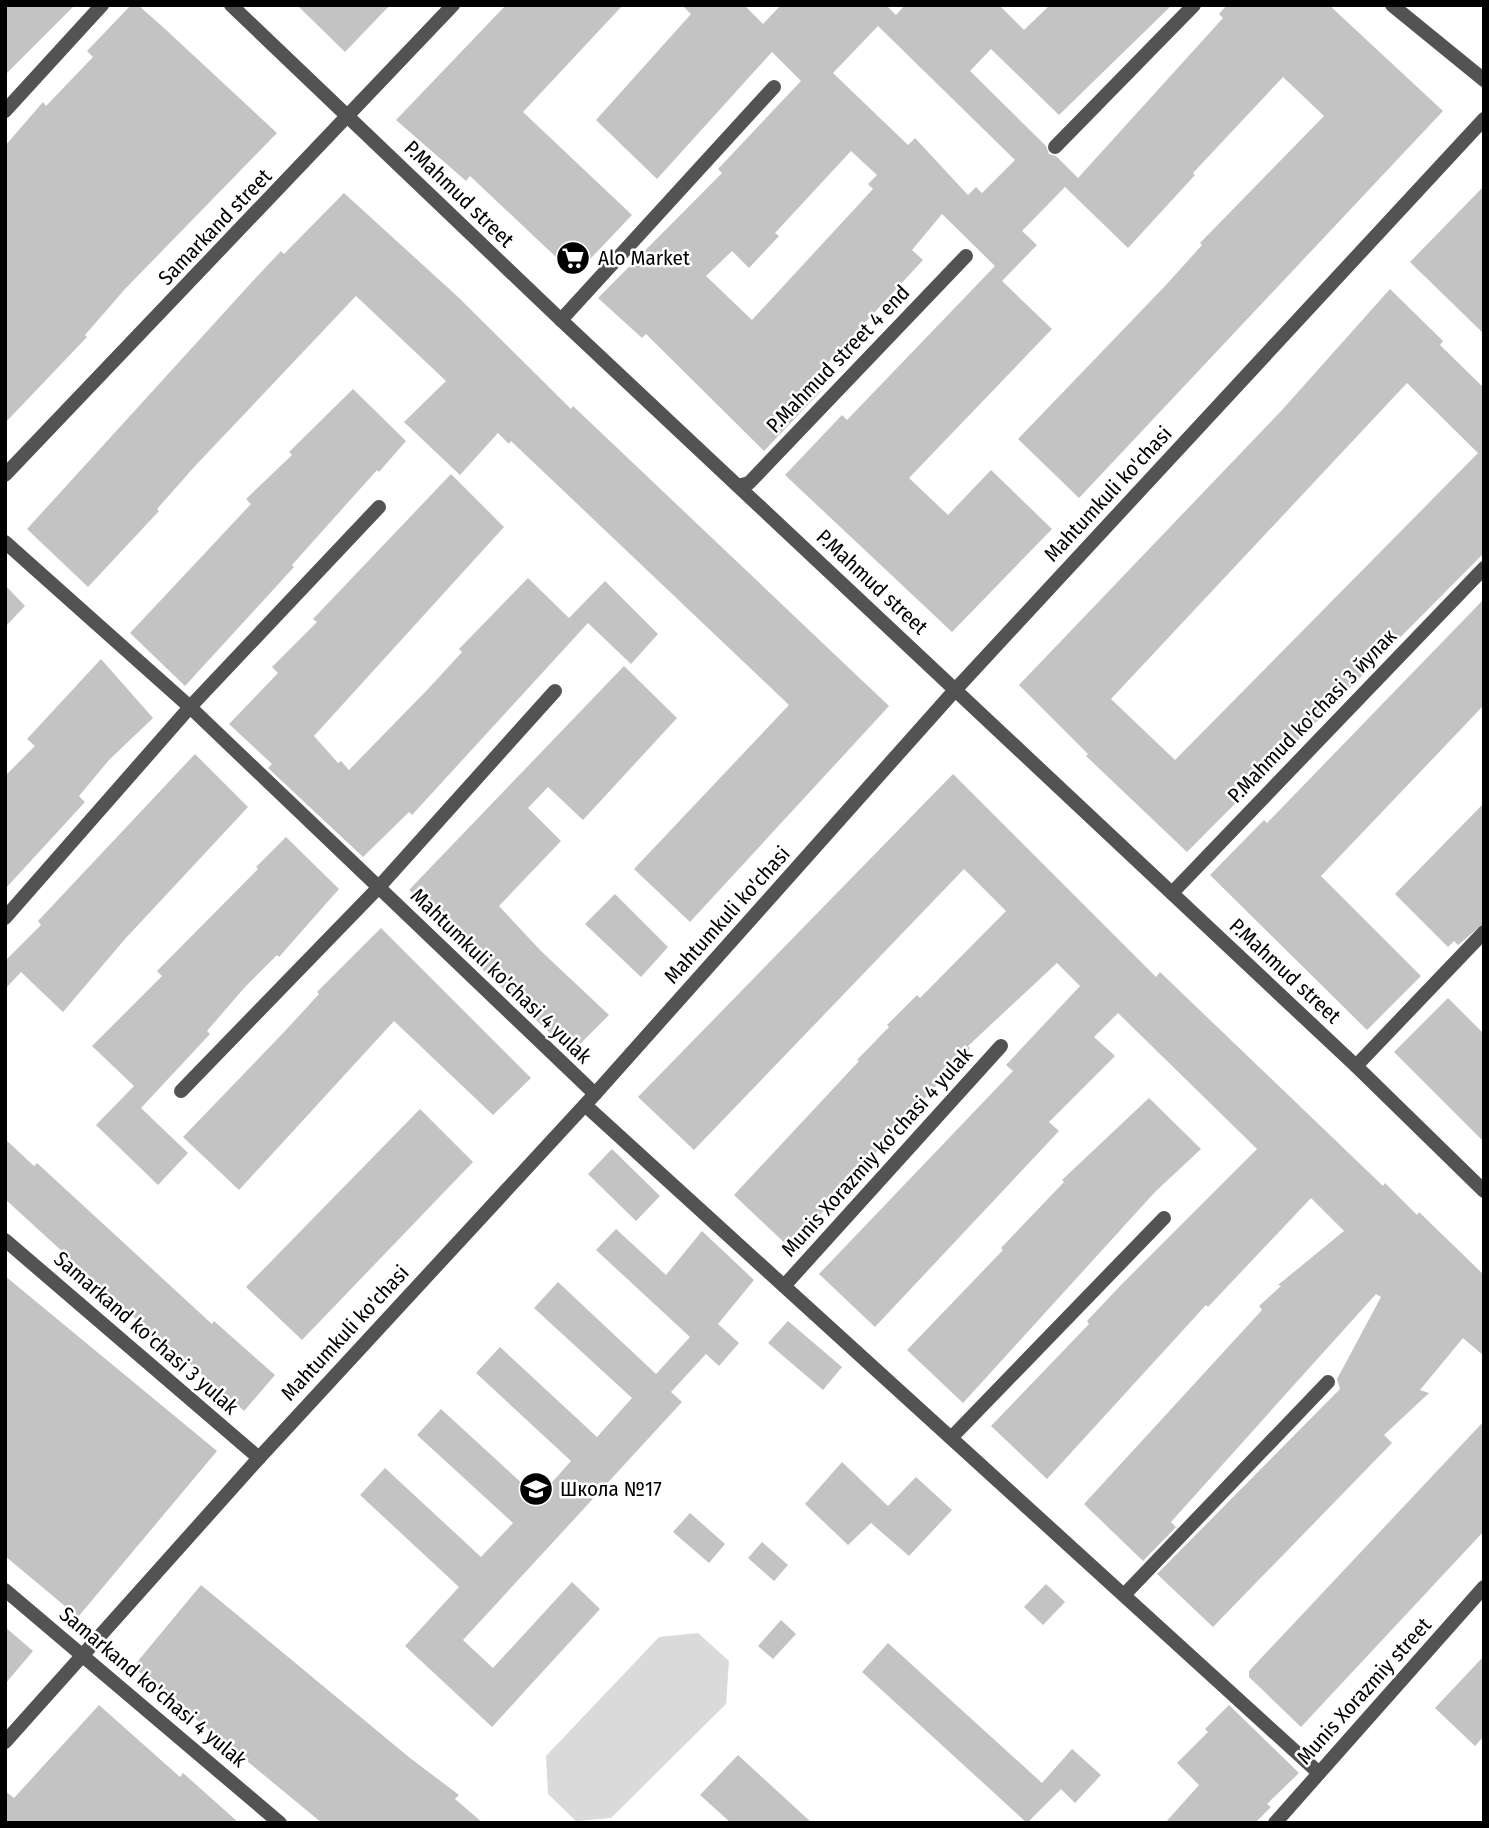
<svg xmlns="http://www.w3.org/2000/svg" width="1489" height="1828" font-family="'Fira Sans Condensed',sans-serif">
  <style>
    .green { fill: #dadada }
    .building { fill: #c3c3c3; fill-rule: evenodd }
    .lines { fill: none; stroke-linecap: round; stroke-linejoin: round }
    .minor { stroke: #535353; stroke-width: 14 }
    .tertiary { stroke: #535353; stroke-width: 14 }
    .labels { text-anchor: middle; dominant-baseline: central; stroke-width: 5; stroke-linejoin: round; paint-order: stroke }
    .street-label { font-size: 21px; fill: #000; stroke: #fff }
    .poi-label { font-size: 21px; fill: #000; stroke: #fff; text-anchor: start }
  </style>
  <rect width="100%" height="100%" fill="#fff"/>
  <polygon class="green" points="698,1633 729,1661 726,1704 611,1818 576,1821 548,1794 546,1756 659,1637"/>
  <g class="building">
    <polygon points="5,5 75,5 5,75"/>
    <polygon points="131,5 138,5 164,28 277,133 125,289 85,335 87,337 5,423 5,146 43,102 46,106 93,57 87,51"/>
    <polygon points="297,5 390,5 345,52"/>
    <polygon points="506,5 623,5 523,112 632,215 575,275 470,176 466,181 396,120"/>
    <path d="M682 5H744L763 24 781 5H886L896 15 905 5H999L1024 30 1050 5H1172L1059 115 991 49 970 71 1046 146 1049 154 1056 156 1078 178 1223 18 1219 14 1227 5H1329L1443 111 1079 498 1018 439 1166 285 1202 245 1200 243 1324 116 1283 77 1193 173 1195 175 1128 248 1065 187 1022 231 1037 245 1002 281 1052 329 909 478 948 515 991 470 1052 529 952 632 785 475 842 415 847 420 995 266 942 214 912 250 923 260 811 381 821 391 764 451 646 334 642 338 598 298 722 173 718 169 801 81 772 52 657 179 596 120 691 14ZM878 26 1015 160 982 193 976 187 968 195 915 138 908 145 833 73ZM851 151 877 175 868 184 873 189 752 320 706 276 732 251 749 268 779 236 775 233Z"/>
    <polygon points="1484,186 1484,334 1410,262"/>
    <polygon points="344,193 457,296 571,409 573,406 889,706 690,922 634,869 789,705 511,441 509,444 498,433 460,475 404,422 446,381 356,296 196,465 157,509 159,511 88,587 27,529 251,283 281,251 284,254"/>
    <path d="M1390 289 1443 341 1440 345 1484 388V553L1187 852 1086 756 1088 754 1019 685 1282 410ZM1407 383 1478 453 1175 760 1111 699Z"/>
    <polygon points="353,389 406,441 379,472 377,470 292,565 294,567 185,686 130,633 251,504 246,499 292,455 289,452"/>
    <polygon points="451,474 504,527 314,736 338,763 341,761 349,770 429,688 462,652 459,649 528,578 569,618 605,581 658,634 631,664 588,623 412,815 409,812 363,857 268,768 272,764 229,724 278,673 272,667 317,622 313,619"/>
    <polygon points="5,585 25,606 5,627"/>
    <polygon points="1484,599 1484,705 1321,876 1421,976 1367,1030 1210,875 1264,820 1267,823"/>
    <polygon points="101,659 153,718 109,760 79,796 85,802 5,889 5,776 35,746 27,739"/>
    <polygon points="624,666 677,718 583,820 548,787 528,808 561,841 499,906 541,951 609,1015 571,1053 481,968 485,963 409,890"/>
    <polygon points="195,754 248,807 125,939 63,1012 21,972 5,989 5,961 41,925 38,921"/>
    <polygon points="953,774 1156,977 1160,972 1383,1186 1385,1183 1417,1215 1419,1212 1484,1275 1484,1356 1463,1338 1420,1390 1429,1393 1384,1435 1392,1443 1213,1627 1157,1574 1340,1389 1337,1379 1381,1297 1376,1294 1284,1396 1171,1522 1176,1527 1143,1561 1084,1504 1262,1310 1259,1306 1281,1286 1278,1285 1344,1231 1311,1198 1208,1307 1206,1305 1047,1479 991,1426 1089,1324 1087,1321 1120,1286 1257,1149 1118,1013 1094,1037 1115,1056 1049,1122 1059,1131 875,1327 819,1274 1013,1071 1006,1065 1080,986 1057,963 968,1046 970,1048 790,1248 734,1195 859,1061 857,1060 889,1027 887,1025 917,995 920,998 1006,911 964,869 694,1150 638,1097"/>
    <polygon points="1484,803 1484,923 1458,945 1454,941 1448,947 1395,894"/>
    <polygon points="286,837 339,889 279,957 277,955 245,987 207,1031 210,1034 141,1108 188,1153 158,1185 96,1125 134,1086 92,1046 162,976 157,971 258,869 256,867"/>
    <polygon points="615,894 668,947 641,977 585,924"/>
    <polygon points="381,928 531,1078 493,1115 394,1021 239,1190 183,1137 285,1031 319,994 317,992"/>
    <polygon points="1448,998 1484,1034 1484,1142 1394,1052"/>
    <polygon points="1149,1098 1201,1149 1155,1192 963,1403 907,1350 1003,1250 1001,1248 1064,1182 1062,1180"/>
    <polygon points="420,1109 473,1162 302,1340 246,1287"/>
    <polygon points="5,1139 34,1166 37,1163 212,1324 214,1321 275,1375 244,1411 174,1350 172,1352 5,1199"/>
    <polygon points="612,1149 660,1196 636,1221 588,1174"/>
    <polygon points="616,1229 666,1275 702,1231 754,1280 718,1324 739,1343 719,1366 706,1354 671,1392 682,1402 463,1640 493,1668 572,1582 600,1609 492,1727 405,1646 459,1587 360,1495 385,1468 481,1557 513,1523 417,1435 441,1409 538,1498 571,1461 476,1373 500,1347 597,1437 632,1398 534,1308 558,1282 656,1374 690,1337 596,1250"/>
    <polygon points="5,1276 217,1451 78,1617 5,1556"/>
    <polygon points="788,1321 842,1367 823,1390 768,1343"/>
    <polygon points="1484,1421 1484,1531 1301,1727 1249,1677 1249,1671"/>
    <polygon points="842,1462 888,1506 916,1477 952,1510 909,1556 871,1523 848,1545 805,1504"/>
    <polygon points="690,1513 725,1544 709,1563 673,1532"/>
    <polygon points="762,1542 788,1565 774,1581 748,1558"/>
    <polygon points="1046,1584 1065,1602 1043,1625 1024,1607"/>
    <polygon points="201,1585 410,1758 459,1795 455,1799 483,1823 322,1823 133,1667"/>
    <polygon points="781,1620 796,1634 773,1659 758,1646"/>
    <polygon points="5,1627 33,1651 5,1684"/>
    <polygon points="888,1643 1042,1783 1072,1749 1101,1775 1075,1803 1061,1789 1027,1823 862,1672"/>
    <polygon points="1484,1656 1484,1736 1475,1746 1435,1708"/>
    <polygon points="99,1705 180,1777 183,1773 239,1823 5,1823 5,1791 14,1798"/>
    <polygon points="1229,1705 1299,1773 1267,1804 1271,1807 1255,1823 1165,1823 1199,1785 1177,1763 1208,1732 1205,1729"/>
    <polygon points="738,1755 812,1823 731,1823 700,1795"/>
  </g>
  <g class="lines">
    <g class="minor">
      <polyline points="1392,5 1484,80"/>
      <polyline points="5,111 102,5"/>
      <polyline points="1055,147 1194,5"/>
      <polyline points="561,320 774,87"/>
      <polyline points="5,475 453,5"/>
      <polyline points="738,486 749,483 966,256"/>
      <polyline points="5,542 190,707 595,1094"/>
      <polyline points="1172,893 1484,568"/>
      <polyline points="5,918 190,707 379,507"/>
      <polyline points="1356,1066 1484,932"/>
      <polyline points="181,1091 378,888 555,691"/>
      <polyline points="585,1105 1319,1773"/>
      <polyline points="5,1240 259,1458"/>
      <polyline points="784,1286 1001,1046"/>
      <polyline points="951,1438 1164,1218"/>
      <polyline points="5,1590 280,1823"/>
      <polyline points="1124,1595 1328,1382"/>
      <polyline points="5,1742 259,1458 595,1094 956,689 1484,119"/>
    </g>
    <g class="tertiary">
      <polyline points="231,5 561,320 1356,1066 1484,1191"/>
      <polyline points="1275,1823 1484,1587"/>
    </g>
  </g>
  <defs>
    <g id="supermarket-disc" transform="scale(1.75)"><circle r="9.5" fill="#000" stroke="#fff"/><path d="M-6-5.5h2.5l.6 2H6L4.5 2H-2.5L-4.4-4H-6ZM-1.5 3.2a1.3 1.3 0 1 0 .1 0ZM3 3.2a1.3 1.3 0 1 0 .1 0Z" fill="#fff"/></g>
    <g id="school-disc" transform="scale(1.75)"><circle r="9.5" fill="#000" stroke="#fff"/><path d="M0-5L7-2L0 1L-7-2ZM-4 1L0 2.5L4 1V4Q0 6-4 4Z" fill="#fff"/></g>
  </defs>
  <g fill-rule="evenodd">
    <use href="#supermarket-disc" x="573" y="258"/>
    <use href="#school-disc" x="536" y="1489"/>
  </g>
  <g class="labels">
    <g class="street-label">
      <text transform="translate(459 194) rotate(44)">P.Mahmud street</text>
      <text transform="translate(215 227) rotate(-46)">Samarkand street</text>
      <text transform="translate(838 359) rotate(-46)">P.Mahmud street 4 end</text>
      <text transform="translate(1108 494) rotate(-47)">Mahtumkuli ko'chasi</text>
      <text transform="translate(872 582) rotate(43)">P.Mahmud street</text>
      <text transform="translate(1312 716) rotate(-46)">P.Mahmud ko'chasi 3 йулак</text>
      <text transform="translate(727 915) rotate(-48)">Mahtumkuli ko'chasi</text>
      <text transform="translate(1285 971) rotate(43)">P.Mahmud street</text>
      <text transform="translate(501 976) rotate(44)">Mahtumkuli ko'chasi 4 yulak</text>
      <text transform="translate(877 1152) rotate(-48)">Munis Xorazmiy ko'chasi 4 yulak</text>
      <text transform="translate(146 1333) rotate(41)">Samarkand ko'chasi 3 yulak</text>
      <text transform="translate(345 1333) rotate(-47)">Mahtumkuli ko'chasi</text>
      <text transform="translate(153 1687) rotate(40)">Samarkand ko'chasi 4 yulak</text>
      <text transform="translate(1364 1691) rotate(-48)">Munis Xorazmiy street</text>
    </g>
    <g class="poi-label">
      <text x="598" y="258">Alo Market</text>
      <text x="560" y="1489">Школа №17</text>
    </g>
  </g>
  <rect width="1489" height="1828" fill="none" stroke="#000000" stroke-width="14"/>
</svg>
